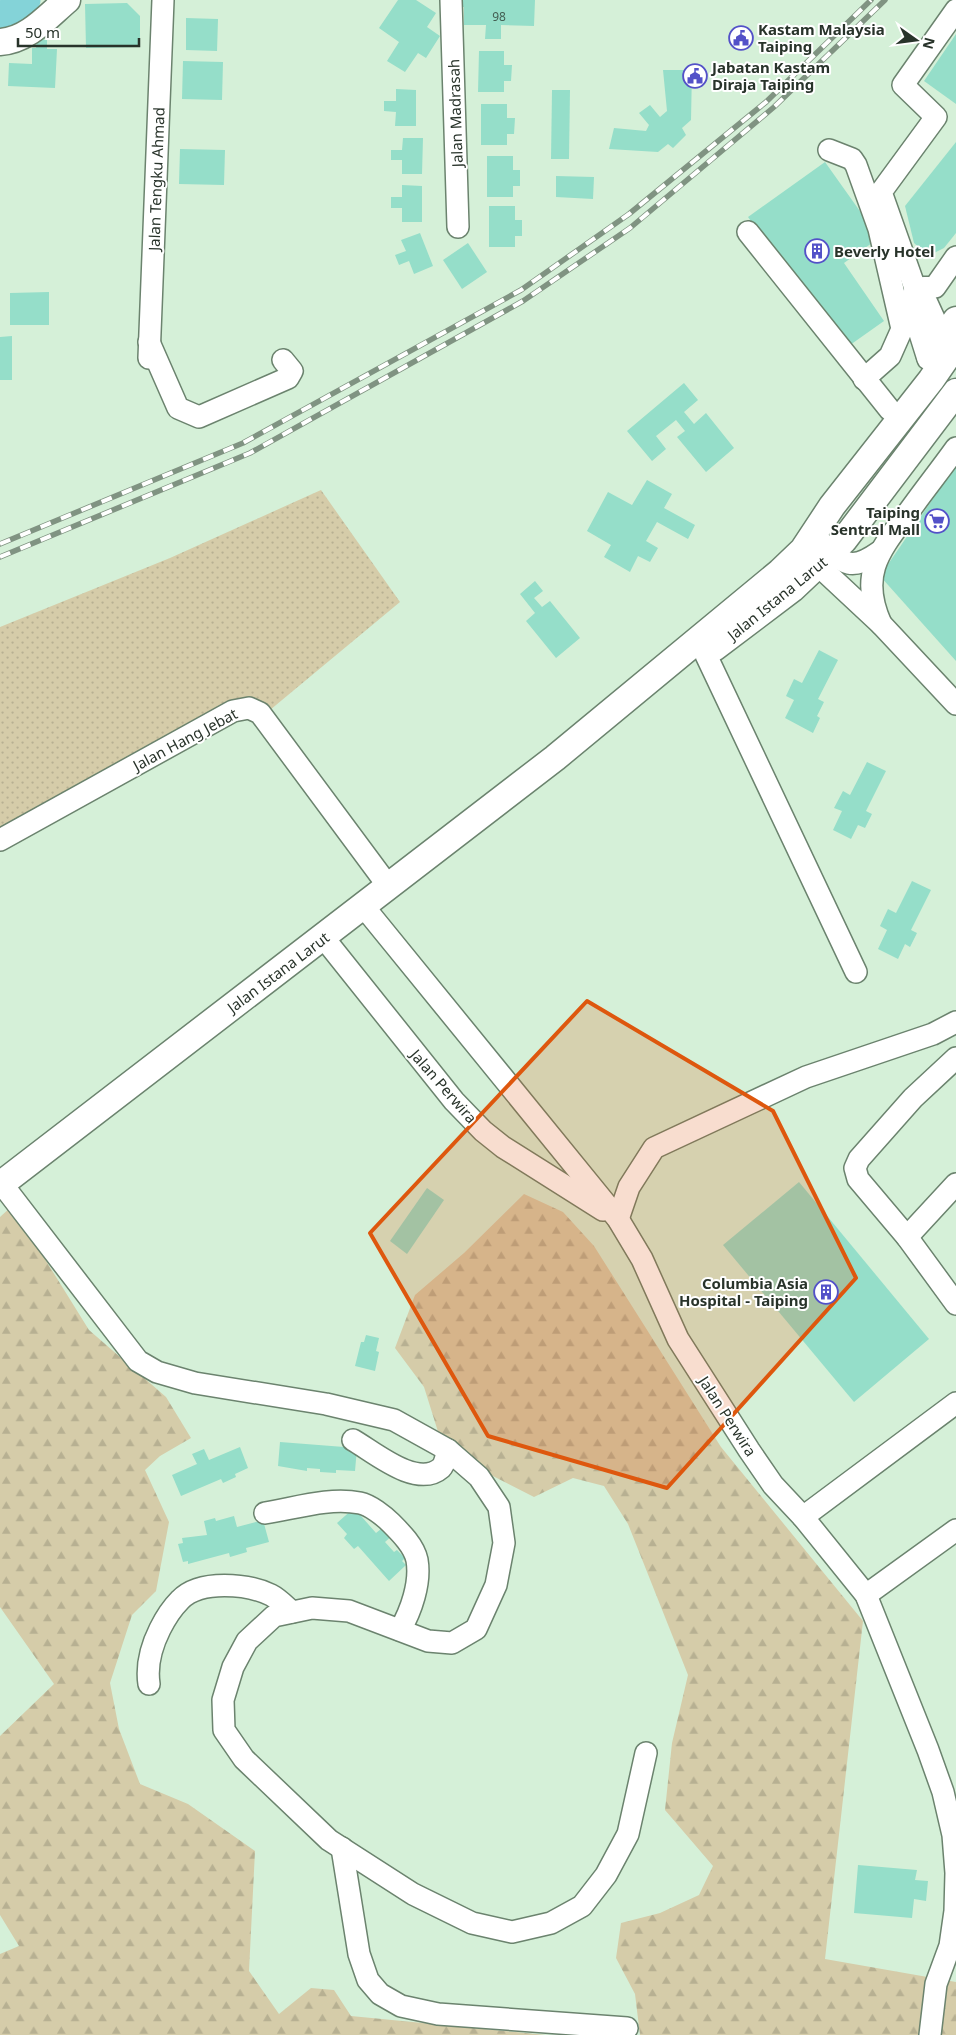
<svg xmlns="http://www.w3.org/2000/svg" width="956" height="2035" font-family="'Noto Sans',sans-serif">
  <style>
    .grass { fill: url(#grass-dots) }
    .forest { fill: url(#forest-firs) }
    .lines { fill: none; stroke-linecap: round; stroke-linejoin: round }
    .river { stroke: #84d3d8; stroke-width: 29 }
    .building { fill: #95dec9 }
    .minor-casing { stroke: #6b836e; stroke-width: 24 }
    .major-casing { stroke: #6b836e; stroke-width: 29 }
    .minor { stroke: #fff; stroke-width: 21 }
    .major { stroke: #fff; stroke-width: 26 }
    .rail-casing { stroke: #809382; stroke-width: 5.5 }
    .rail { stroke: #fff; stroke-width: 4; stroke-dasharray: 11; stroke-linecap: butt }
    .marked { fill: #de570e; fill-opacity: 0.2; stroke: #de570e; stroke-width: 4; stroke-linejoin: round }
    .labels { text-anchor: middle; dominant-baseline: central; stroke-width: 4; stroke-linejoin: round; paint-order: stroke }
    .number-label { font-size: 12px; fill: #435e52 }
    .poi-label { font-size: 15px; font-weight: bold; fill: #28332a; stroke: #fff; text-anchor: start }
    .street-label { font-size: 15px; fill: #28332a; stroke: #fff }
  </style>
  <defs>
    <pattern id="grass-dots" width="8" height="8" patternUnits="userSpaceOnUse" patternTransform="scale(1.25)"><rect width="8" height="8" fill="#d5cca9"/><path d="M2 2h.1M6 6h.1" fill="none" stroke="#b7b092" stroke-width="1.8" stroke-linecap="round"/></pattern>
    <pattern id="forest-firs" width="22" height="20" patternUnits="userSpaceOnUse" patternTransform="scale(1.25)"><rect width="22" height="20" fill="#d5cca9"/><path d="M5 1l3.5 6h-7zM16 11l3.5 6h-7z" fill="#b7b092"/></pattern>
  </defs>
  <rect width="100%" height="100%" fill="#d5f0d8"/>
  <polygon class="grass" points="321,490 400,602 270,710 261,701 238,702 0,837 0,627 170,558"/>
  <g class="forest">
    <polygon points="524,1194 563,1212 594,1246 721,1447 863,1621 825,1959 956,1982 956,2035 640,2035 635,1994 616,1958 621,1923 660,1913 699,1895 713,1866 665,1810 672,1743 688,1675 628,1524 604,1486 573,1478 534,1497 487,1473 440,1438 424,1387 395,1348 415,1295 464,1253"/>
    <polygon points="12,1206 89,1330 166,1397 191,1438 160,1456 145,1470 169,1522 156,1591 132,1615 110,1683 119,1729 140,1784 188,1804 255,1851 249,1971 279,2014 311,1988 334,1990 351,2016 546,2035 0,2035 0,1954 19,1946 0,1915 0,1736 54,1684 0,1607 0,1217"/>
  </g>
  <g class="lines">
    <polyline class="river" points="0,18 26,0"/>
  </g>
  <g class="building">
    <polygon points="398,0 416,0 436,13 427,27 440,36 426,58 418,53 405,72 387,61 399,42 379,28"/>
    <polygon points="454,0 535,0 534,26 501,25 501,39 485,39 486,25 464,25 464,7 454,7"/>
    <polygon points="127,3 140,16 140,47 86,48 85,4"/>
    <polygon points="186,18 218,19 217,51 186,50"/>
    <polygon points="956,34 956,104 924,81"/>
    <polygon points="37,39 47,40 47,49 57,49 55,88 8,86 9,63 32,64 32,48 36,48"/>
    <polygon points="479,51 504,51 504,65 512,65 511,81 504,81 504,92 478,92"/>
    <polygon points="183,61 223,62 222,100 182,99"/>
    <polygon points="663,70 692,70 691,120 682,128 686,135 673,148 668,144 658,152 609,149 614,128 646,131 649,125 639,113 650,105 660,117 667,111"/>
    <polygon points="396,89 416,90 416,126 395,126 396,112 384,111 384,101 396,101"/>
    <polygon points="552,90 570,90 569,159 551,159"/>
    <polygon points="481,104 507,104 507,118 515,118 514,134 507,134 507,145 481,145"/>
    <polygon points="403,138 423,138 422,174 402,174 402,160 391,160 391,150 402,150"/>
    <polygon points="956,142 956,233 944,248 934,253 924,252 914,243 905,206"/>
    <polygon points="180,149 225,150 224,185 179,184"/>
    <polygon points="487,156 513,156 513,170 520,170 520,186 513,186 513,197 487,197"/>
    <polygon points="825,162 879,238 844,263 884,321 843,350 748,217"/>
    <polygon points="556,176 594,177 593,199 556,197"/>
    <polygon points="402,185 422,186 422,222 402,222 402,208 391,208 391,197 402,197"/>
    <polygon points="489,206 515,206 515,220 522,220 522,236 515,236 515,247 489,247"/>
    <polygon points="420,233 433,266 414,274 409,261 399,265 395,255 406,251 401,240"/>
    <polygon points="468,243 487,272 462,289 443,260"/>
    <polygon points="49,292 49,325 10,325 10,293"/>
    <polygon points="12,336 12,380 0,380 0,337"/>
    <polygon points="684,383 698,400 684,412 694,424 706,413 734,448 706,472 677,437 685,431 676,420 656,436 666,449 652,461 627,431"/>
    <polygon points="956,465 956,661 880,576"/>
    <polygon points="647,480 672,494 664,508 695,525 688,539 657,522 646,541 658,548 650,562 638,556 630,572 604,557 611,545 587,531 608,492 632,505"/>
    <polygon points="535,581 543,591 534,598 542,607 550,601 580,638 556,658 526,621 535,613 520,594"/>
    <polygon points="819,650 838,660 818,699 824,702 817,716 820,718 813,733 785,718 794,700 786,696 794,679 802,683"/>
    <polygon points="867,762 886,771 866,811 872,814 865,828 858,825 851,839 833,830 842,811 834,808 843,791 850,795"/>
    <polygon points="912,881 931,890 911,930 917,933 910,947 905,944 898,959 878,949 887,930 880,926 888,909 896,913"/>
    <polygon points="799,1182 929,1339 854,1402 723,1245"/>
    <polygon points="427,1188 444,1200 407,1254 390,1241"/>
    <polygon points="366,1335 379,1338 376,1351 379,1352 375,1371 355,1366 361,1342 364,1342"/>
    <polygon points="280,1442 357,1448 355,1471 336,1470 336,1473 320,1472 320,1469 307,1468 307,1471 278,1466"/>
    <polygon points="240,1447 248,1468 235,1474 236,1477 223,1483 221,1479 181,1496 172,1475 197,1464 192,1454 204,1449 209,1460"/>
    <polygon points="354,1508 376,1533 386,1525 394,1534 385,1542 394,1552 397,1550 405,1558 402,1561 406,1565 389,1581 358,1546 354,1549 344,1538 347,1534 337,1523"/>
    <polygon points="234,1516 237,1527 263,1520 269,1542 246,1548 247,1552 230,1557 229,1553 188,1564 188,1561 183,1562 178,1544 183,1543 182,1538 207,1535 204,1521 215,1518 216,1521"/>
    <polygon points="858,1865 917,1870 915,1880 928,1881 926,1901 914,1899 912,1918 854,1913"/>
  </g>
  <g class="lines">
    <g class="minor-casing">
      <g id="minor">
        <polyline points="451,0 458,227"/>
        <polyline points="829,150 852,159 856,165 879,229 902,329 890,356 864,379"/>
        <polyline points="748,232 890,410"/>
        <polyline points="915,288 912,308 928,359"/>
        <polyline points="915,288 935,287 956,257"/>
        <polyline points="943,338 927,303 915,288 881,192 936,117 903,85 956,10"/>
        <polyline points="149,342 178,408 199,417 288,378 292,371 283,360"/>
        <polyline points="149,358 163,0"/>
        <path d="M820 541C843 563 849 573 879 552"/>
        <polyline points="806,554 881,624 956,704"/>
        <path d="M881 624C858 573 881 549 910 510 925 489 941 469 956 448"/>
        <polyline points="706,655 856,972"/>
        <polyline points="0,840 233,711 249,708 260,713 389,887"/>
        <polyline points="364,907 618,1219 642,1259 678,1339 749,1450 773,1485 803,1517 866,1595 928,1750 943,1792 953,1835 956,1873 955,1911 950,1946 936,1984 930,2035"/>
        <polyline points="323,937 454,1101 483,1131 503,1147 603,1210"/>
        <polyline points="956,1058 913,1098 859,1159 855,1168 858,1179 907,1237 956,1304"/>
        <polyline points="2,1184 138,1361 157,1372 195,1383 326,1404 394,1420 448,1450 479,1477 499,1507 504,1543 496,1585 476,1629 452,1643 428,1641 349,1611 312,1608 274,1616 247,1641 233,1667 223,1700 224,1730 244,1759 329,1840 413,1894 472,1923 512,1932 551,1923 582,1906 606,1875 628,1834 646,1753"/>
        <polyline points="618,1219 629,1187 654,1148 806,1077 933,1034 956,1022"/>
        <polyline points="907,1237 956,1184"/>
        <path d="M353 1440C374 1452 417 1489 441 1468 445 1464 446 1456 448 1450"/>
        <path d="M265 1513C296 1508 329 1497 360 1503 370 1505 384 1516 391 1523 401 1533 414 1546 417 1560 421 1583 411 1611 400 1630"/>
        <polyline points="803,1517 956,1403"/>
        <polyline points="866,1595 956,1530"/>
        <path d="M149 1684C146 1664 151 1647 160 1629 165 1619 172 1608 180 1600 200 1579 248 1584 271 1595 279 1599 286 1607 292 1612"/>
        <polyline points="342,1848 359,1954 368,1980 380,1994 401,2006 438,2014 627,2028"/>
      </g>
    </g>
    <g class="major-casing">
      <g id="major">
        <path d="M0 42C28 40 47 17 67 0"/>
        <polyline points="930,356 956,320"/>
        <polyline points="714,648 792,589 844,540 956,392"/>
        <polyline points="0,1185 555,758 780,572 803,550 832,506 931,380 956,344"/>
      </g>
    </g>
    <use href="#minor" class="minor"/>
    <use href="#major" class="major"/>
    <g class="rail-casing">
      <g id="rail">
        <polyline points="0,544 243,443 521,290 629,214 766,102 871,0"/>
        <polyline points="0,557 250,453 523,301 630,228 774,107 885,0"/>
      </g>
    </g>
    <use href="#rail" class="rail"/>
  </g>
  <path class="marked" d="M587 1001 773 1111 856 1278 667 1488 488 1436 370 1233Z"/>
  <defs>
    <g id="civic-ring" transform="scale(1.25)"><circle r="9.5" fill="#fff" stroke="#5351c8" stroke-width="1.5"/><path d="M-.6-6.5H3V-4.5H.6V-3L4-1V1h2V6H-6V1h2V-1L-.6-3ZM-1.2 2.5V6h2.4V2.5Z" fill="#5351c8"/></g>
    <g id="building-ring" transform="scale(1.25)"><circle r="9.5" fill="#fff" stroke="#5351c8" stroke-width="1.5"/><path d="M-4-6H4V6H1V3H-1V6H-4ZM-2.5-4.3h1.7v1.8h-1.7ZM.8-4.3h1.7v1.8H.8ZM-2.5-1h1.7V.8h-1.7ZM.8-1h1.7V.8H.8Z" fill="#5351c8"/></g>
    <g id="supermarket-ring" transform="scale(1.25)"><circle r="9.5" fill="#fff" stroke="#5351c8" stroke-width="1.5"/><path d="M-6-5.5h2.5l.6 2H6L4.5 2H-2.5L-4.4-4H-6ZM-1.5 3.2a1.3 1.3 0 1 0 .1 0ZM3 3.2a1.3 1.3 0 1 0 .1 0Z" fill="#5351c8"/></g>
  </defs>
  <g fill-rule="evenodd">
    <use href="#civic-ring" x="741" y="38"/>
    <use href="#civic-ring" x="695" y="76"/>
    <use href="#building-ring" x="817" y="251"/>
    <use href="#supermarket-ring" x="937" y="521"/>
    <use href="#building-ring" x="826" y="1292"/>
  </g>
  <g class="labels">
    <g class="number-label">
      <text x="499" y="16">98</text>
    </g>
    <g class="poi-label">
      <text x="758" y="29">Kastam Malaysia<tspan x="758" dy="17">Taiping</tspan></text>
      <text x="712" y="67">Jabatan Kastam<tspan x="712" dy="17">Diraja Taiping</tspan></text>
      <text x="834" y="251">Beverly Hotel</text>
      <text x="920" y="512" text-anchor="end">Taiping<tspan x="920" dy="17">Sentral Mall</tspan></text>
      <text x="808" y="1283" text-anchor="end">Columbia Asia<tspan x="808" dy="17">Hospital - Taiping</tspan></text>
    </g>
    <g class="street-label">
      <text transform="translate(455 113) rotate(-92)">Jalan Madrasah</text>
      <text transform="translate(156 179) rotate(-88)">Jalan Tengku Ahmad</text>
      <text transform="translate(777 598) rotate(-39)">Jalan Istana Larut</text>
      <text transform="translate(185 739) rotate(-28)">Jalan Hang Jebat</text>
      <text transform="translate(278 972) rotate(-37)">Jalan Istana Larut</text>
      <text transform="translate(444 1086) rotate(49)">Jalan Perwira</text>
      <text transform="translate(728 1416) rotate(57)">Jalan Perwira</text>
    </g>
  </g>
  <g transform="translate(916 40) rotate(104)" stroke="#ffffff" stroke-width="4" paint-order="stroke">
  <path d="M0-4L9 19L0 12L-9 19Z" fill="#28332a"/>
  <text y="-8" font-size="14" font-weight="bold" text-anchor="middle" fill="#28332a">N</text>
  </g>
  <path d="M18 38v8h121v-8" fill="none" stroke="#28332a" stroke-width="2.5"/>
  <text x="25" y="38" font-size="15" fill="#28332a" stroke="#ffffff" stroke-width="4" paint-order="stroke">50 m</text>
</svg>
